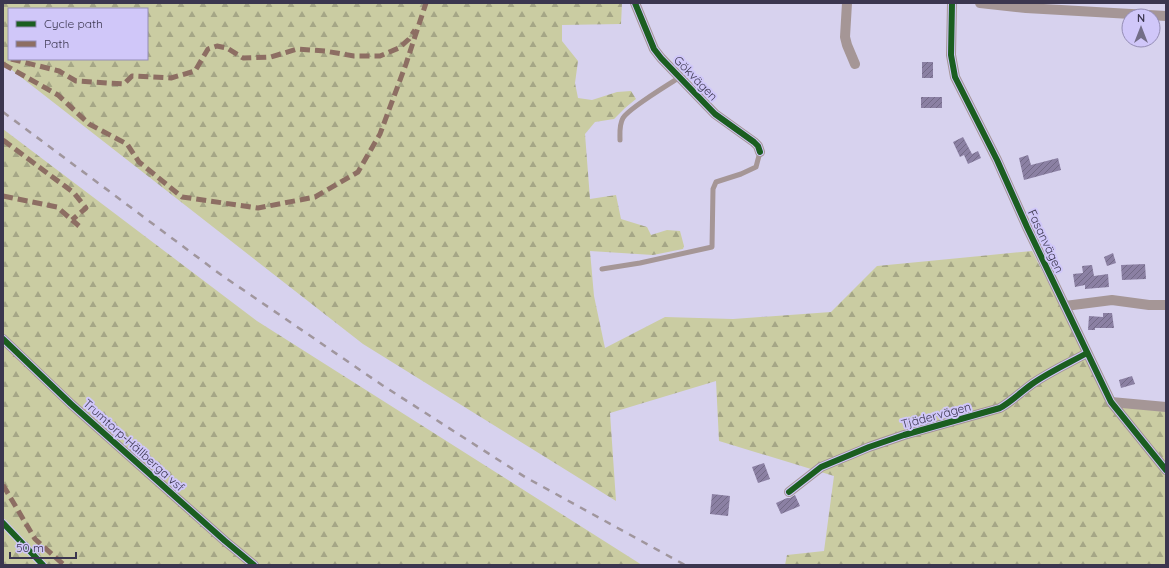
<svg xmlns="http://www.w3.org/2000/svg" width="1169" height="568" font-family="Quicksand,sans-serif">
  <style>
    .forest { fill: url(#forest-firs); fill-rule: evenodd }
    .building { fill: url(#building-hatch) }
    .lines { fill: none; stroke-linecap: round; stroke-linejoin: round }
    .service { stroke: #a59696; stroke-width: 5 }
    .minor { stroke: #a59696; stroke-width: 10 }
    .rail { stroke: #a0969d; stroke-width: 2.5; stroke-dasharray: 7 7; stroke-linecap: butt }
    .quiet { stroke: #8d6e63; stroke-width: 5; stroke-dasharray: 10 5; stroke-linecap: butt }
    .cycleway-casing { stroke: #d0c7f9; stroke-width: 8 }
    .cycleway { stroke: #1b5e20; stroke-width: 6 }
    .labels { text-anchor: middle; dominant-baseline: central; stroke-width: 4; stroke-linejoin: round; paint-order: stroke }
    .street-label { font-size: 12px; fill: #3b364f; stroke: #d0c7f9 }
  </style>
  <defs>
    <pattern id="forest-firs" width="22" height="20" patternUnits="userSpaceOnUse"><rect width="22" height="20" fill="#cacca2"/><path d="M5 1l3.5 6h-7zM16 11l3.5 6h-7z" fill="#a5a686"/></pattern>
    <pattern id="building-hatch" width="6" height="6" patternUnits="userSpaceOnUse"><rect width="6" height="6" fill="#8b80a3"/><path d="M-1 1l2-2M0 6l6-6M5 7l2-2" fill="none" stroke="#736a87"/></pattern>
  </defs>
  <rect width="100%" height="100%" fill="#d7d2ee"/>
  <g class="forest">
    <path d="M3 3H622L621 24 562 25V41L578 61 575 83 578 98 592 100 617 92 631 91 636 99 625 108 614 119 595 122 585 134 590 199 616 195 621 219 647 227 651 235 667 230 680 231 684 246 683 249 653 255 590 251 594 296 605 348 665 317 733 319 831 312 877 266 1032 251 1108 399 1166 407V467L1117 411 1166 476V565H785L787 555 824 551 834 476 719 441 716 381 610 413 616 501 363 344 3 63ZM9 9H147V59H9Z"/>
    <polygon points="3,129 257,321 642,565 3,565"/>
  </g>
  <g class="building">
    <rect x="922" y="62" width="11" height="16"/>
    <rect x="921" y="97" width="21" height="11"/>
    <polygon points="963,137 972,154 978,151 981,158 968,164 964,155 960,157 953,142"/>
    <polygon points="1028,155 1031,165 1058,158 1061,170 1024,180 1019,158"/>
    <polygon points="1113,253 1116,263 1107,266 1104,257"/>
    <polygon points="1145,264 1146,279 1122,280 1121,265"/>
    <polygon points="1092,265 1094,276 1108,274 1109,287 1085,289 1085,285 1075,287 1073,274 1083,273 1082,266"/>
    <polygon points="1103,313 1112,313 1114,328 1095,328 1095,330 1088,330 1089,316 1103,317"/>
    <polygon points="1132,376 1135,384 1121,388 1119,380"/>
    <polygon points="764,463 770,479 758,483 752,467"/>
    <polygon points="712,494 730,496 728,516 710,514"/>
    <polygon points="795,495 800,506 781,514 776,503 787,498 790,498"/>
  </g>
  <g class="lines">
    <g class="service">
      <path d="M620 140C620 132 619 125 623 118 629 108 668 85 680 77"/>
      <polyline points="602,269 640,263 712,247 713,189 716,182 741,174 756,167 760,152"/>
    </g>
    <g class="minor">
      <polyline points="635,3 654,49 661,58 715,114 754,142 758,146 760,152"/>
      <polyline points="847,3 845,37 847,45 855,64"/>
      <polyline points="952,3 951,55 955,77 997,160 1027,227 1111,402 1166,470"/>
      <polyline points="980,3 1026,8 1166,16"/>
      <polyline points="1065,306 1112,300 1149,305 1166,305"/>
      <polyline points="3,339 71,404 225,541 254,565"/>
      <polyline points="1111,402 1166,407"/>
      <path d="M789 492 821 467 869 447 904 435 1000 408C1012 401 1021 392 1032 384 1049 372 1069 363 1087 353"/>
    </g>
    <polyline class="rail" points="3,112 220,274 382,385 525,477 685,565"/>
    <g class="quiet">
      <polyline points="11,59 59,71 76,81 124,84 132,76 171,78 195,71 208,49 217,46 227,48 243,58 271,57 297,49 325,51 354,56 380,56 399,48 409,39 415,30"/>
      <polyline points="3,64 58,95 89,124 127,144 139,162 182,197 258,208 315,197 358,172 380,134 406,64 426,3"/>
      <polyline points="3,140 74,193 86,208 72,220"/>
      <polyline points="3,196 57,207 79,226"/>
      <polyline points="3,485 35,539 64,565"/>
    </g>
    <g class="cycleway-casing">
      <g id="cycleway">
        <polyline points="635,3 654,49 661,58 715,114 754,142 758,146 760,152"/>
        <polyline points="952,3 951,55 955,77 997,160 1027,227 1111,402 1166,470"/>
        <polyline points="3,339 71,404 225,541 254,565"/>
        <path d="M789 492 821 467 869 447 904 435 1000 408C1012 401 1021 392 1032 384 1049 372 1069 363 1087 353"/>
        <polyline points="3,523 43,565"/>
      </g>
    </g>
    <use href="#cycleway" class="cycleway"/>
  </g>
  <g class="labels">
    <g class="street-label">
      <text transform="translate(696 78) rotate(46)">Gökvägen</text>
      <text transform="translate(1046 241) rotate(65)">Fasanvägen</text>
      <text transform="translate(936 415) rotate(-15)">Tjädervägen</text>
      <text transform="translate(134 445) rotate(42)">Trumtorp-Hällberga vsf</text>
    </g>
  </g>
  <rect width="1169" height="568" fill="none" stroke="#3b364f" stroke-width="8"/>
  <rect x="8" y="8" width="140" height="52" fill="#d0c7f9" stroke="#948db5"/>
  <rect x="16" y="21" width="20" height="6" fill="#1b5e20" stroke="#948db5"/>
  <text x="44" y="28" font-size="12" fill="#3b364f">Cycle path</text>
  <rect x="16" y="41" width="20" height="6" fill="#8d6e63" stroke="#948db5"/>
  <text x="44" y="48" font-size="12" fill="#3b364f">Path</text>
  <g transform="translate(1141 28)"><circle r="19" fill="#d0c7f9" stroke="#948db5"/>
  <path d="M0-3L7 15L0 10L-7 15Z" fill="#726d87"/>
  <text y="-6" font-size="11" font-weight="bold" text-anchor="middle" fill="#3b364f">N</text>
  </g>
  <path d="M10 552v6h66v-6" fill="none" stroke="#3b364f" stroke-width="2"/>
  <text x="16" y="552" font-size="12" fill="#3b364f" stroke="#d0c7f9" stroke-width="3" paint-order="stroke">50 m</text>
</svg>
